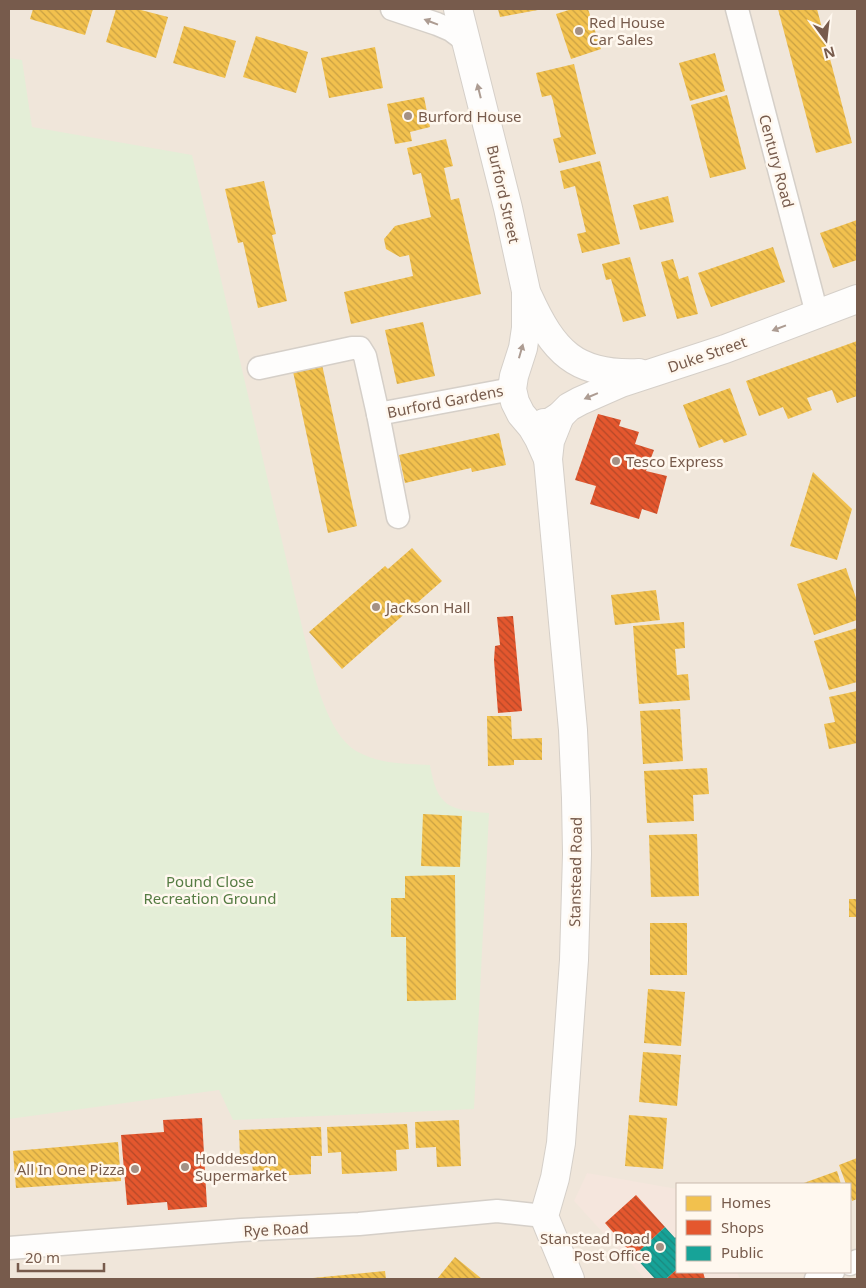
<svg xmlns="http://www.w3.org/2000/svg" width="866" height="1288" font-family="'Noto Sans',sans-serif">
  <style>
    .residential { fill: #f0e6da; fill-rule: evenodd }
    .commercial { fill: #f5e6dd }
    .park { fill: #e4eed7 }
    .homes { fill: url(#homes-back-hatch) }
    .shops { fill: url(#shops-back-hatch) }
    .public { fill: url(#public-back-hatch) }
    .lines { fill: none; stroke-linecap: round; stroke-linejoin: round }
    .minor-casing { stroke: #d5cfc8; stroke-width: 25 }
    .tertiary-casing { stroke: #d5cfc8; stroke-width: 30 }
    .minor { stroke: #fefdfc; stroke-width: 22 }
    .tertiary { stroke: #fefdfc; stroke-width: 28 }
    .oneway { fill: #ad9c92 }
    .poi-dot { fill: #a49084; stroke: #fff8ef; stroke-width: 2 }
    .labels { text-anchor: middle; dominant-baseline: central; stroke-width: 5; stroke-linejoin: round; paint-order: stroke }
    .poi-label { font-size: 15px; fill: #775b4c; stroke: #fff8ef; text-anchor: start }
    .street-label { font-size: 15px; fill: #775b4c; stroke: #fff8ef }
    .park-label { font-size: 15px; fill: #557c43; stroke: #fff8ef }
  </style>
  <defs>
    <pattern id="homes-back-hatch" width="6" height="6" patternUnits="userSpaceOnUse" patternTransform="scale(1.25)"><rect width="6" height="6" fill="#f2c14e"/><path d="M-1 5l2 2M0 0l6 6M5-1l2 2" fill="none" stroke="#c9a043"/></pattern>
    <pattern id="shops-back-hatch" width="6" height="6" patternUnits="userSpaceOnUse" patternTransform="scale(1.25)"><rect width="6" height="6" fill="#e4572e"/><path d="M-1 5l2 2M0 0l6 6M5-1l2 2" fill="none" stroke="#b44828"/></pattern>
    <pattern id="public-back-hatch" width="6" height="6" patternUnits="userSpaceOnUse" patternTransform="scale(1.25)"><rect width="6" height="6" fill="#17a398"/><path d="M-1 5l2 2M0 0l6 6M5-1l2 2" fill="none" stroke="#1a887e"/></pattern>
  </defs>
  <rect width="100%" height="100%" fill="#f7f3ec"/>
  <path class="residential" d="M9 9H857V1279H9ZM677 1184H850V1272H677Z"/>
  <polygon class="commercial" points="587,1173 677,1189 677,1272 737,1272 740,1279 645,1279 574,1201"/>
  <path class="park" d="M9 58 22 60 32 127 192 155 303 631C312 666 325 734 358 752 380 764 406 764 430 765 437 807 449 810 489 813L474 1109 233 1120 219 1090 9 1119Z"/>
  <g class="homes">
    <polygon points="33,9 93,9 85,35 30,19"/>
    <polygon points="116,9 137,9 168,17 156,58 106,42"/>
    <polygon points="498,9 538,9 538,10 500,17"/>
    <polygon points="572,9 588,9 601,49 571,59 556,14"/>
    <polygon points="778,9 817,9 852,143 816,153"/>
    <polygon points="184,26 236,41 225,78 173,63"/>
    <polygon points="256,36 308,52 296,93 243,77"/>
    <polygon points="375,47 383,88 329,98 321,58"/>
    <polygon points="715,53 725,91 690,101 679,63"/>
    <polygon points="574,64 596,154 559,163 553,139 561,137 553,101 551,95 542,97 536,73"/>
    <polygon points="727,95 746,169 710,178 691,105"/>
    <polygon points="424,97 430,127 410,132 412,141 395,144 387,104"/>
    <polygon points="446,139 453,166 444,168 451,200 459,198 481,294 351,324 344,292 413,276 409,255 400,257 386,249 384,239 395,226 431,217 421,173 413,175 407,148"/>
    <polygon points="600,161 620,244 582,253 577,234 586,232 575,186 564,189 560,171"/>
    <polygon points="264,181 276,234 272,235 287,301 258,308 243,242 238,243 225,189"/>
    <polygon points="668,196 674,222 640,230 633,205"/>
    <polygon points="857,220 857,260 833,268 820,233"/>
    <polygon points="773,247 785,282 711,307 698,273"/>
    <polygon points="630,257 646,316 623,322 611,279 606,280 602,264"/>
    <polygon points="673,259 679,279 688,276 698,314 677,319 661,262"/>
    <polygon points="423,322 435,376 397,384 385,330"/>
    <polygon points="857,341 857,396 837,403 832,390 807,398 812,410 788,419 783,407 759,416 746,381"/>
    <polygon points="321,360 357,526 328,533 292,367"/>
    <polygon points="730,388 747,435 724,443 722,439 699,448 683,405"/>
    <polygon points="499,433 506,465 472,472 471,468 405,483 399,455"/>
    <polygon points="813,472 852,509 837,560 790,546"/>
    <polygon points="412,548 442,581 342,669 309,632 385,566 388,569"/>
    <polygon points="846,568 857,601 857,620 814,635 797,584"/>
    <polygon points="656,590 660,620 615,625 611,595"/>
    <polygon points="684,622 685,648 675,649 677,675 688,674 690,700 639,704 633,626"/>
    <polygon points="857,628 857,682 829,690 814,641"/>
    <polygon points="857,691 857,743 829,749 824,724 835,722 829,697"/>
    <polygon points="680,709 683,761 643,764 640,711"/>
    <polygon points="487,716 511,716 512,739 542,738 542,760 514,760 514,765 488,766"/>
    <polygon points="707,768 709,794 693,795 694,821 647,823 644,771"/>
    <polygon points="423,814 462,816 460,867 421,866"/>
    <polygon points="697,834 699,896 651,897 649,835"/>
    <polygon points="455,875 456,1000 407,1001 406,937 391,937 391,898 405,898 405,876"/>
    <rect x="849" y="899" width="8" height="18"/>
    <rect x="650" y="923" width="37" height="52"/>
    <polygon points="648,989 685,992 681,1046 644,1043"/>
    <polygon points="643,1052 681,1055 677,1106 639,1102"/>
    <polygon points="629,1115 667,1118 663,1169 625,1166"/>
    <polygon points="459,1120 461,1166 437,1167 436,1147 416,1148 415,1122"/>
    <polygon points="407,1124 409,1149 396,1150 397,1171 342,1174 341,1152 328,1153 327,1127"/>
    <polygon points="321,1127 322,1156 311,1156 311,1174 253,1177 252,1157 240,1157 239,1130"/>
    <polygon points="118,1142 121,1181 16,1188 13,1151"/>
    <polygon points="857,1158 857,1199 852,1201 850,1195 850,1184 846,1184 839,1165"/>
    <polygon points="837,1171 841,1184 801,1184"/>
    <polygon points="455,1257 482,1279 437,1279"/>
    <polygon points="385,1271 386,1279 313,1279 313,1278"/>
  </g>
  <g class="shops">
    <polygon points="598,414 621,420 619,426 639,432 635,444 654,450 646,471 667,476 657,514 642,509 639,519 590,504 596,486 575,480"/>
    <polygon points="513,616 522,711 498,713 494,660 495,646 500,645 497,617"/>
    <polygon points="202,1118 207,1207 168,1210 167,1202 127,1205 121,1135 164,1132 163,1120"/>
    <polygon points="636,1195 665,1227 634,1256 605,1223"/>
    <polygon points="677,1269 677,1272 703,1272 705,1279 666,1279"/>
  </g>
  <polygon class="public" points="665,1227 675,1238 677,1236 677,1269 666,1279 655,1279 634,1256"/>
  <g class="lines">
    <g class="minor-casing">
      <g id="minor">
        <polyline points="392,9 437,24 451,30 467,42"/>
        <polyline points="737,9 817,314"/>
        <polyline points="259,368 352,348 360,348 365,356 378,414"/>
        <polyline points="398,517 378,414 512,389"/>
        <polyline points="9,1248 241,1230 359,1224 497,1211 544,1216"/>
        <polyline points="850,1264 857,1261"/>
        <polyline points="816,1279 833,1272"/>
      </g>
    </g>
    <g class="tertiary-casing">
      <g id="tertiary">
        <polyline points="458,9 508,208 526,291 526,328 523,348 514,376 512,389 515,402 521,414 532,427 539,439 548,459"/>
        <path d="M528 296C553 351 575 376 639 373"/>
        <polyline points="560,416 550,441 548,459 573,730 576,798 577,854 574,960 561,1143 555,1178 544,1216 570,1279"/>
        <polyline points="544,423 549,423 560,416 569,407 580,401 621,383 725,349 857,299"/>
      </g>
    </g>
    <use href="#minor" class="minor"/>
    <use href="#tertiary" class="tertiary"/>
  </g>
  <defs><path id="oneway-solid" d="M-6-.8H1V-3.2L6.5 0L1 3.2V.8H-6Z" transform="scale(1.25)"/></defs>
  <g class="oneway">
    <use href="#oneway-solid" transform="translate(431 22) rotate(-159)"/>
    <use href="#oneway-solid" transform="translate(479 91) rotate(-104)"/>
    <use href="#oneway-solid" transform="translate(779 328) rotate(159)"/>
    <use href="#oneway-solid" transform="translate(521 351) rotate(-74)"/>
    <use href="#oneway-solid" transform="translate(591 396) rotate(157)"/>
  </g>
  <g class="poi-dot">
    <circle cx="579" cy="31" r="5"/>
    <circle cx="408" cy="116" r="5"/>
    <circle cx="616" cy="461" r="5"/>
    <circle cx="376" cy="607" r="5"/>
    <circle cx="185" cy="1167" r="5"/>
    <circle cx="135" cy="1169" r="5"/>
    <circle cx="660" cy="1247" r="5"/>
  </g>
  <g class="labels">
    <g class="poi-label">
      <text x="589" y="22">Red House<tspan x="589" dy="17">Car Sales</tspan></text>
      <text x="418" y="116">Burford House</text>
      <text x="626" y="461">Tesco Express</text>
      <text x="386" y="607">Jackson Hall</text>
      <text x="195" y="1158">Hoddesdon<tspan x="195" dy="17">Supermarket</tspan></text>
      <text x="125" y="1169" text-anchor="end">All In One Pizza</text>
      <text x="650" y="1238" text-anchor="end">Stanstead Road<tspan x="650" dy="17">Post Office</tspan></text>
    </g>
    <g class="street-label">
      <text transform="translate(777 161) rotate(75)">Century Road</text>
      <text transform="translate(504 194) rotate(77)">Burford Street</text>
      <text transform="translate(707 354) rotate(-19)">Duke Street</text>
      <text transform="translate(445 401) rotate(-11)">Burford Gardens</text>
      <text transform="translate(575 872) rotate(-89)">Stanstead Road</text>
      <text transform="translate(276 1229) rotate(-3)">Rye Road</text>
    </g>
    <g class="park-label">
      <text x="210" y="881">Pound Close<tspan x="210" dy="17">Recreation Ground</tspan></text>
    </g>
  </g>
  <rect width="866" height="1288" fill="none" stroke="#775b4c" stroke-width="20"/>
  <rect x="676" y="1183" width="175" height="90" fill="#fff8ef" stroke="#c9b9ae"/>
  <rect x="686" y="1196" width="25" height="15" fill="#f2c14e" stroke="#c9b9ae"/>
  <text x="721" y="1208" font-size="15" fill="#775b4c">Homes</text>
  <rect x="686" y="1220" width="25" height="15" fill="#e4572e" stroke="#c9b9ae"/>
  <text x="721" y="1233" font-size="15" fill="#775b4c">Shops</text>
  <rect x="686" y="1246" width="25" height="15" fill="#17a398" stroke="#c9b9ae"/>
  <text x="721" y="1258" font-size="15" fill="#775b4c">Public</text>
  <g transform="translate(826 40) rotate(165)" stroke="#fff8ef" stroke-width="4" paint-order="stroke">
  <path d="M0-4L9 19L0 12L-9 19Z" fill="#775b4c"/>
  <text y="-8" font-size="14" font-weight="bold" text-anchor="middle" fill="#775b4c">N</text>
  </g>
  <path d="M18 1263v8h86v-8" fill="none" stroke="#775b4c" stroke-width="2.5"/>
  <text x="25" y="1263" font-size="15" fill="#775b4c" stroke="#fff8ef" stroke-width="4" paint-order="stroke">20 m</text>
</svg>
